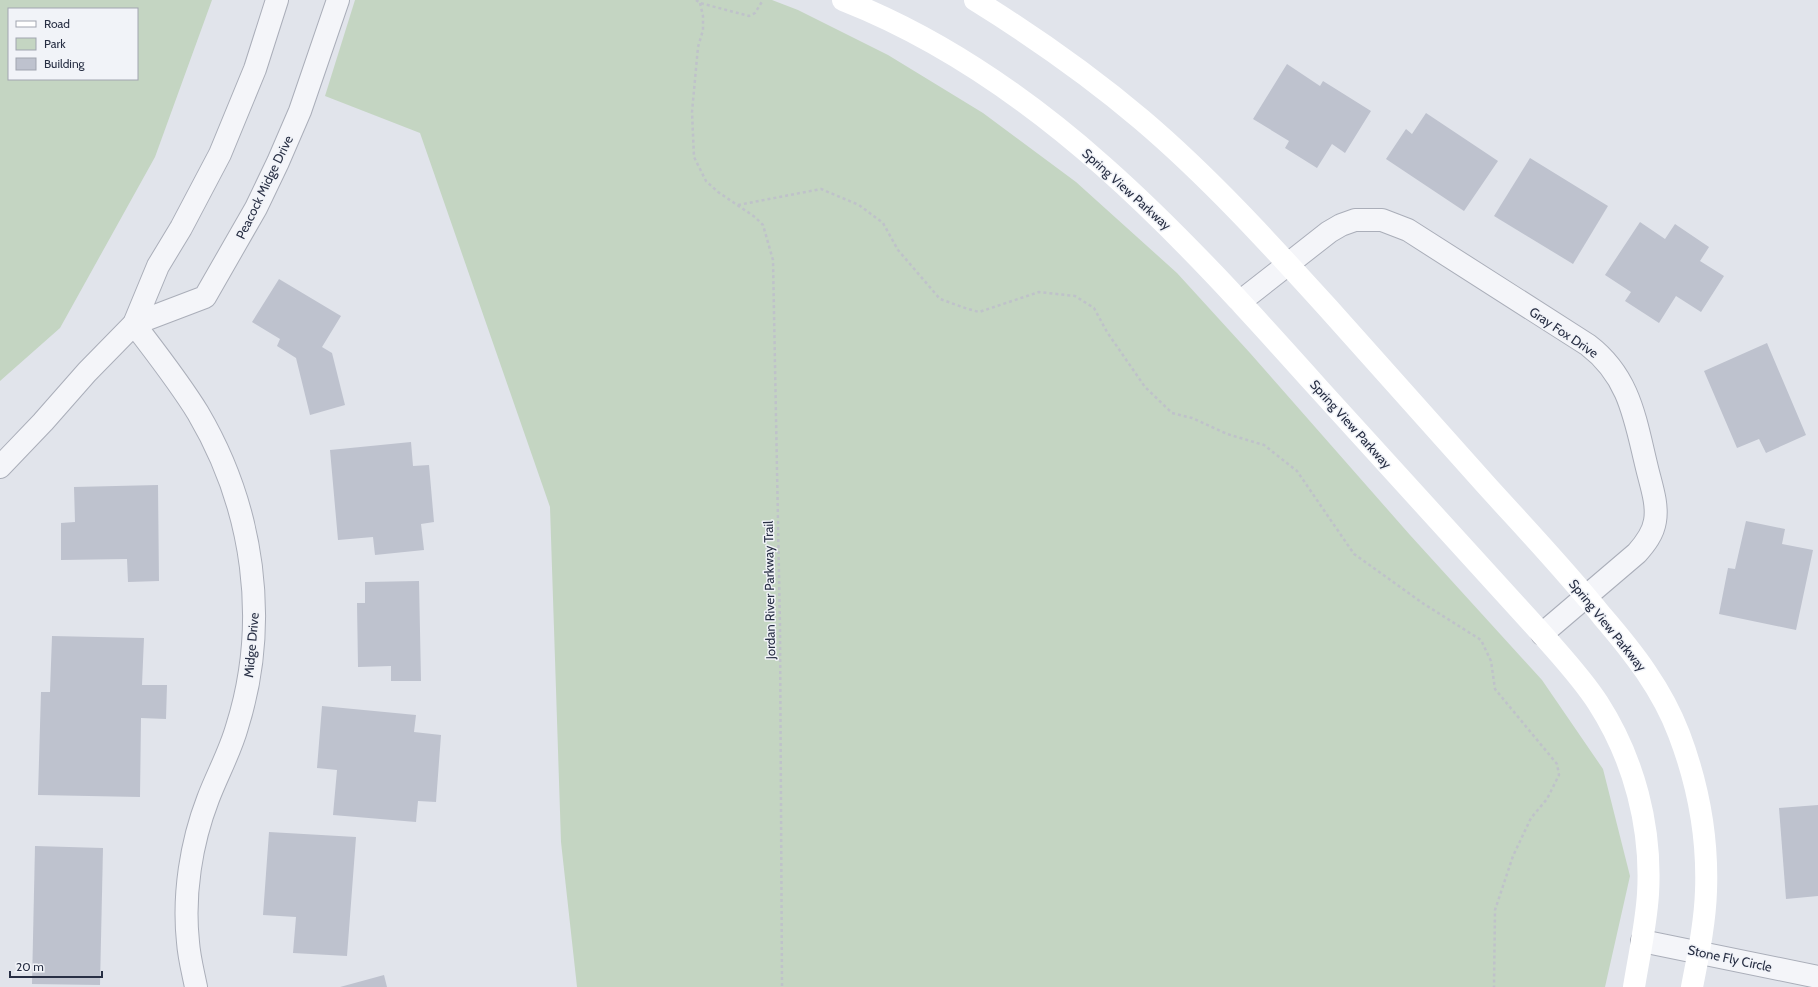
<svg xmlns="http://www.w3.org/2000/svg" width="1818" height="987" font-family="Cabin,sans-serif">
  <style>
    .green { fill: #c4d5c2; fill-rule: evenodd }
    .building { fill: #bec2ce }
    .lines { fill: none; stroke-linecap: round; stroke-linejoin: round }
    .street-casing { stroke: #aaaeb9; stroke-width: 24 }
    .path { stroke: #bfc2ca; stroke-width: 2.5; stroke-dasharray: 3 3; stroke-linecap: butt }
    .street { stroke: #f4f5f9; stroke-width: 22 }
    .secondary { stroke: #fff; stroke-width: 22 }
    .labels { text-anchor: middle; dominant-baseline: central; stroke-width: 3; stroke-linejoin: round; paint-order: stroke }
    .street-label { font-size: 13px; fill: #282f44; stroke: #f1f3f8 }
  </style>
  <rect width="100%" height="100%" fill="#e1e4eb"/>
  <g class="green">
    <path d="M0 0H212L155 157 60 328 0 381ZM9 9H137V79H9Z"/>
    <polygon points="355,0 772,0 798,10 888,55 983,113 1076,182 1177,273 1250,353 1410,535 1542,680 1603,769 1630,876 1605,987 577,987 561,842 550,507 420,133 325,96"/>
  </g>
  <g class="building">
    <polygon points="1287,64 1320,86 1323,81 1371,111 1345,153 1332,144 1317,168 1285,148 1289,141 1253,119"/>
    <polygon points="1426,113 1498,161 1464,211 1386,159 1406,129 1412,134"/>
    <polygon points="1530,158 1608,206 1573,264 1494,216"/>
    <polygon points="1640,222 1665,239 1675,224 1709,247 1700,261 1724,276 1701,312 1676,296 1659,323 1625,301 1631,292 1605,275"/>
    <polygon points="279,279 341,316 322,347 332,353 345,405 310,415 296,358 277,346 280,339 252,322"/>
    <polygon points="1767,343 1806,435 1766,453 1759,439 1737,448 1704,371"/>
    <polygon points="411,442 413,466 429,465 434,522 421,524 424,550 375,555 373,537 338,540 330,450"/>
    <polygon points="158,485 159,581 128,582 127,559 61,560 61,523 75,522 74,487"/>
    <polygon points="1746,521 1785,529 1782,544 1813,550 1796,630 1719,614 1728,568 1735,569"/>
    <polygon points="419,581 421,681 391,681 391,666 358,667 357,603 365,603 365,582"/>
    <polygon points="52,636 144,638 142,685 167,685 166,719 141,718 140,797 38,795 41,692 50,692"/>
    <polygon points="322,706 416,715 414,732 441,735 436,802 418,801 416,822 333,815 337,770 317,768"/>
    <polygon points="1818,805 1818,896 1786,899 1779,808"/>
    <polygon points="269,832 356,837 347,956 293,953 296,917 263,915"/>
    <polygon points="35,846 103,848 100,985 32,984"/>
    <polygon points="384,975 387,987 340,987"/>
  </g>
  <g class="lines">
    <g class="street-casing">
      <g id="street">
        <path d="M1241 301 1329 232 1341 225 1355 220H1382L1408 230 1588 345C1630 377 1635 419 1647 468 1651 485 1658 504 1655 521 1653 534 1645 544 1637 553L1542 634"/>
        <path d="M134 324C156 353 179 382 198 413 254 508 270 622 237 727 230 752 217 775 208 799 191 843 183 895 188 942 189 957 193 972 196 987"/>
        <polyline points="134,324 205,297 256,208 278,162 300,111 338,0"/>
        <polyline points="0,467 43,422 87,372 134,324 158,266 181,228 220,154 255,69 277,0"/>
        <polyline points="1642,941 1818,977"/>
      </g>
    </g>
    <g class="path">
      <polyline points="696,0 700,3 749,16 755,13 763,0"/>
      <polyline points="700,3 703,16 703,30 698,47 692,112 694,157 706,181 718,192 755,217 763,225 773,260 780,627 782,987"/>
      <polyline points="738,205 821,189 859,205 883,223 898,250 940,299 968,309 979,312 1039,292 1075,296 1094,308 1107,332 1145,387 1172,413 1192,418 1227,434 1264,445 1297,471 1354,554 1424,604 1481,640 1491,661 1495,689 1557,764 1559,775 1547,799 1531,818 1513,856 1495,910 1494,987"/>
    </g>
    <use href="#street" class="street"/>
    <g class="secondary">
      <path d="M843 0C1039 77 1182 236 1320 390 1394 472 1468 553 1542 634 1561 656 1582 678 1598 703 1634 759 1652 827 1648 894 1646 925 1639 956 1634 987"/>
      <path d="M975 0C1033 36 1090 76 1142 120 1209 177 1269 243 1328 308 1381 367 1434 426 1487 486 1526 529 1566 571 1602 616 1633 652 1662 689 1679 734 1698 784 1708 837 1706 891 1705 923 1698 956 1692 987"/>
    </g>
  </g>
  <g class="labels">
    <g class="street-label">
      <text transform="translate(264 187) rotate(-64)">Peacock Midge Drive</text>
      <text transform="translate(1127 189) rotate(42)">Spring View Parkway</text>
      <text transform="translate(1564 332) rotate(34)">Gray Fox Drive</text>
      <text transform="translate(1351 424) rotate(48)">Spring View Parkway</text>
      <text transform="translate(769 590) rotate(-91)">Jordan River Parkway Trail</text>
      <text transform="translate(1608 625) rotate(51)">Spring View Parkway</text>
      <text transform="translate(251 645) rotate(-85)">Midge Drive</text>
      <text transform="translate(1730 958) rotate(12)">Stone Fly Circle</text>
    </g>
  </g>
  <rect x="8" y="8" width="130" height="72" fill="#f1f3f8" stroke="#a1a5b0"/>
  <rect x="16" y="21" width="20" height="6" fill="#ffffff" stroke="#a1a5b0"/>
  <text x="44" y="28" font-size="12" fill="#282f44">Road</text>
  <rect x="16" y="38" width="20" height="12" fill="#c4d5c2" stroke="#a1a5b0"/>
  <text x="44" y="48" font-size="12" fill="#282f44">Park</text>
  <rect x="16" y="58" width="20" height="12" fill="#bec2ce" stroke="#a1a5b0"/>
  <text x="44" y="68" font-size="12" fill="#282f44">Building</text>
  <path d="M10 971v6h92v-6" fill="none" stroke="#282f44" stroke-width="2"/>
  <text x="16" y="971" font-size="12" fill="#282f44" stroke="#f1f3f8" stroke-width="3" paint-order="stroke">20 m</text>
</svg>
